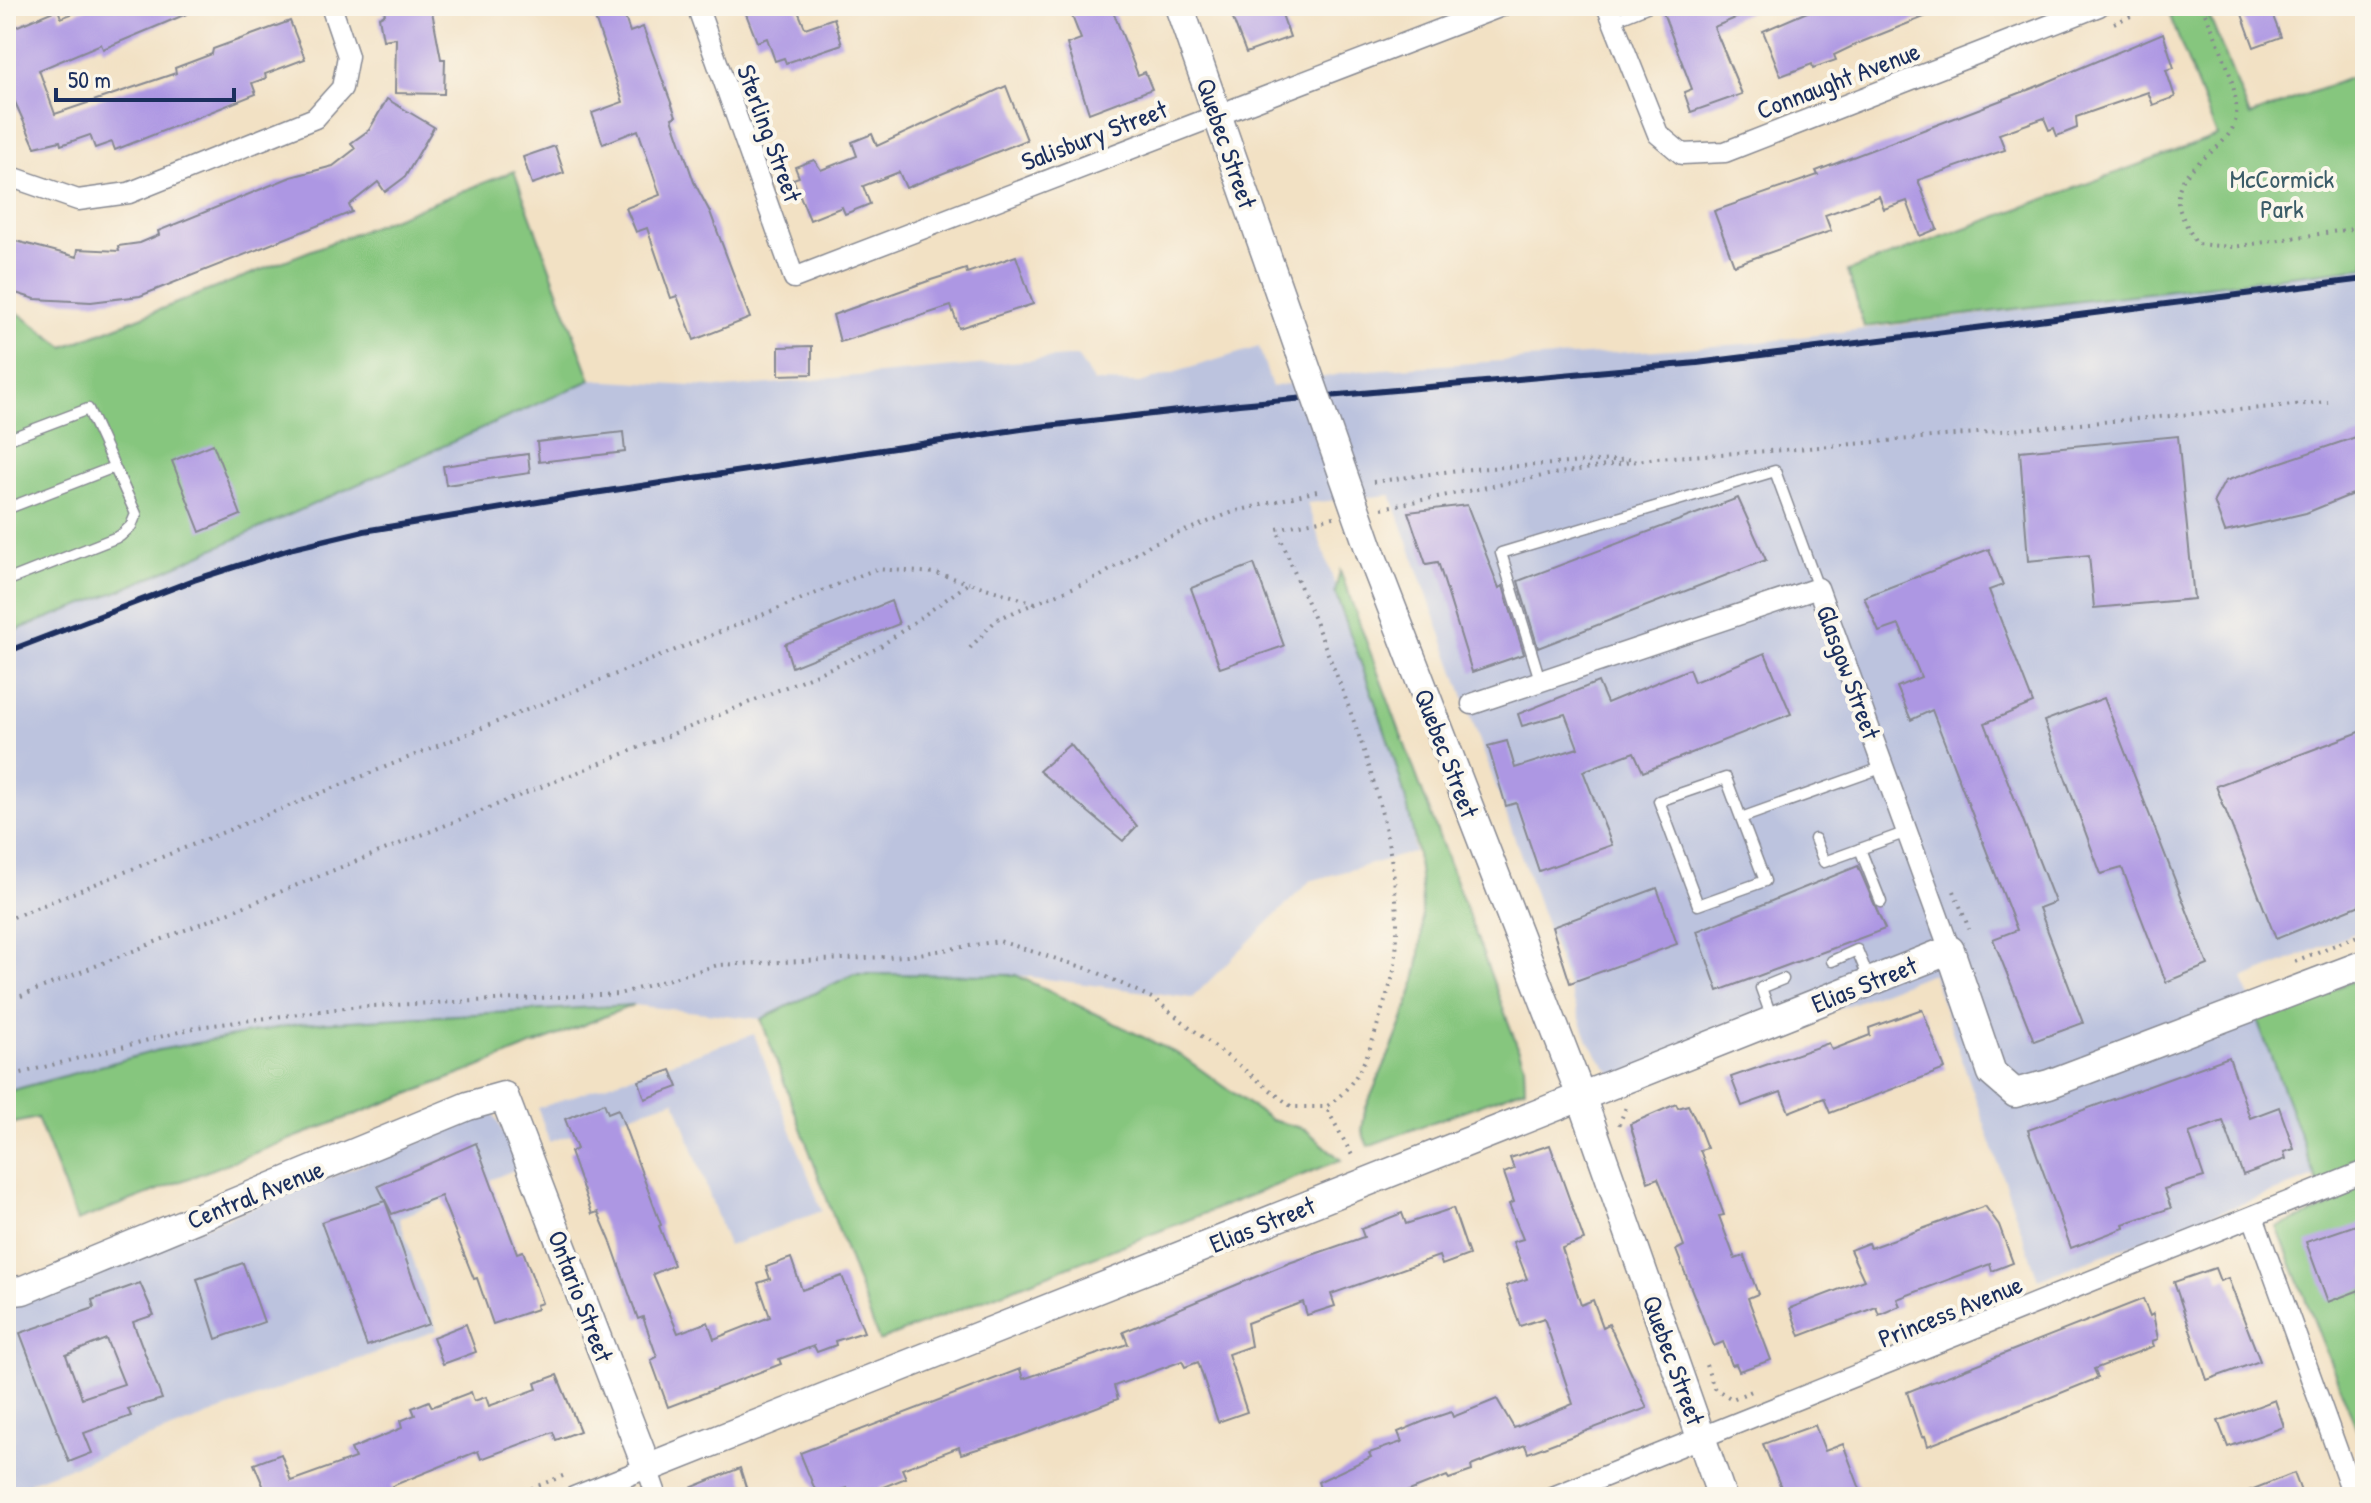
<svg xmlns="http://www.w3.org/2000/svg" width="2371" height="1503" font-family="'Patrick Hand',sans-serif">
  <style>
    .industrial { fill: #bcc3de }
    .green { fill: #86c67e; stroke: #507a6e; stroke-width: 2 }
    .building { fill: #ad97e3; fill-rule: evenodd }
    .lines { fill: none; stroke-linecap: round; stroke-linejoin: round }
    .lane-casing { stroke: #868891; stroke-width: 13 }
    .street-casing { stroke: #868891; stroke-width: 23 }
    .secondary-casing { stroke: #868891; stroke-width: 31 }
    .path { stroke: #868891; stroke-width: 4; stroke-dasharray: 2 6; stroke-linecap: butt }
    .lane { stroke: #fff; stroke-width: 10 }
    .street { stroke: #fff; stroke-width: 20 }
    .secondary { stroke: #fff; stroke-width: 28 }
    .rail { stroke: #1b2f5e; stroke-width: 6 }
    .secondary-bridge-casing { stroke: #868891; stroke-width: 31; stroke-linecap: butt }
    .secondary-bridge { stroke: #fff; stroke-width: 28 }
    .labels { text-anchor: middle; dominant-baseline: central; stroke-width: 8; stroke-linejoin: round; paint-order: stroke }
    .street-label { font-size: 26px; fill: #1b2f5e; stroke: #fbf7ec }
    .park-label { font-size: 26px; fill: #3b5c68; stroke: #fbf7ec }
  </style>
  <rect width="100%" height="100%" fill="#fbf7ec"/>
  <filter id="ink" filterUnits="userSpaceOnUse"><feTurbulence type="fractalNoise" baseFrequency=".0125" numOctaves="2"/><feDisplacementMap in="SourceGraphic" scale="16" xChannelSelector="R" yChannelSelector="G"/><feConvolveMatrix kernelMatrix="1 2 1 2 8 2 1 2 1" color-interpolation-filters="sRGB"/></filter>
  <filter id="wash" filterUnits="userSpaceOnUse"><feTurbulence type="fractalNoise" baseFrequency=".006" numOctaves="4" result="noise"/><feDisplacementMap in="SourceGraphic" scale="32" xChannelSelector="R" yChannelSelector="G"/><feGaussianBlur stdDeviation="1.8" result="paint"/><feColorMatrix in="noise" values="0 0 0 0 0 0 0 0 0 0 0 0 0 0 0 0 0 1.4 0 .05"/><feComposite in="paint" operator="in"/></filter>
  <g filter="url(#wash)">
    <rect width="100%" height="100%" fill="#f2e1c4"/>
    <g class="industrial">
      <polygon points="2365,267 2365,929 2243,979 2315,1177 2038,1279 1932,973 1623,1091 1588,1041 1391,495 1307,503 1410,805 1414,852 1310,881 1192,998 1016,975 855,974 761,1019 633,1005 298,1024 159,1050 6,1092 6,634 126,588 591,380 725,388 1077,356 1094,382 1140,383 1259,347 1272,387 1356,371 1744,344"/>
      <polygon points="754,1034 822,1211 728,1246 675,1100 549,1142 538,1108"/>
      <polygon points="493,1113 521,1167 399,1218 437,1330 30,1482 36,1495 6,1497 6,1305"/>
    </g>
    <g class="green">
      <polygon points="2166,6 2205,6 2250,116 2365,72 2365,267 1864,327 1848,271 2217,136"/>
      <polygon points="514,171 591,380 126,588 6,634 6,304 64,347"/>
      <path d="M1340 571 1524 1064 1525 1088 1368 1146 1362 1132 1365 1110C1384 1064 1409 1016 1418 967 1439 844 1375 707 1335 592Z"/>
      <polygon points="854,974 1016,975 1182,1056 1271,1120 1305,1129 1341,1160 879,1341 761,1019"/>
      <polygon points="2365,976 2365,1450 2277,1227 2327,1208 2257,1019"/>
      <polygon points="633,1005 469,1071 77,1221 37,1118 6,1125 6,1092 159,1050 298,1024"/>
    </g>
    <g id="blocks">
      <g class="building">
        <polygon points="92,6 203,7 103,49 101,44 39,70 55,114 176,73 175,68 212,54 213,49 290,21 305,59 265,74 266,78 252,83 256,94 115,150 112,142 95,148 90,135 61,145 60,141 35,147 6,82 6,31 58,9 61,18"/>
        <polygon points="383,6 431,6 441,59 445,59 444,94 395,93 396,38 383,40 379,17 385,14"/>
        <polygon points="591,6 621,6 630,32 643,27 676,116 672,118 694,182 710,212 750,318 694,340 677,296 671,298 647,228 636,232 626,208 660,195 638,130 603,144 592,113 623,102"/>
        <polygon points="743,6 796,6 805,28 834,18 842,44 786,63 784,58 775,61 767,38 757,42"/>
        <polygon points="1068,6 1111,6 1138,75 1145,72 1152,89 1089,113 1067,44 1081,39"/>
        <polygon points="1228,6 1279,6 1290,37 1246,53"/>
        <polygon points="1673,6 1764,6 1714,27 1742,94 1691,112 1684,92 1692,89 1662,10"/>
        <polygon points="1821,6 1949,6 1949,7 1859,43 1834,55 1836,60 1813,68 1812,64 1781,76 1763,31"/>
        <polygon points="2239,6 2269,6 2281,37 2254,47"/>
        <polygon points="2163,33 2174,68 2166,70 2175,97 2153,105 2148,92 2076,117 2077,128 2057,136 2054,128 2049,130 2044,118 1999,134 2005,150 1918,180 1937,229 1920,236 1907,201 1884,209 1879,196 1825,215 1831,231 1734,265 1714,211 1818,175 1816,171 2033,88"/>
        <polygon points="1006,86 1027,140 906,188 899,172 863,186 870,204 845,214 842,207 810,220 793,179 799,177 795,167 814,160 821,170 857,156 852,142 872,134 877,146"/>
        <polygon points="387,99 434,127 405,177 385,192 378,182 349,205 352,212 140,296 91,302 35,299 6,290 6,257 12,240 77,257 78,249 119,251 118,246 140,243 159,235 158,231 291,177 333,166 355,149 351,143 369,130"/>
        <polygon points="555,146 564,173 532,184 523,157"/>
        <polygon points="1016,256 1033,304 959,328 951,306 840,342 833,315 931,280 966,269 967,273"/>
        <polygon points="812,346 812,374 779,375 779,347"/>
        <polygon points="623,432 625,452 539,462 537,442"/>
        <polygon points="2365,434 2365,489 2306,513 2225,532 2214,501 2225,481"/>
        <polygon points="2178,436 2194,599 2094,608 2089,555 2028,561 2020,451"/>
        <polygon points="213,444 241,515 200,532 172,461"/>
        <polygon points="528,454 530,473 446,485 443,466"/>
        <polygon points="1738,498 1766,560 1538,648 1518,581"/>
        <polygon points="1467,505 1499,588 1503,586 1524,654 1472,672 1438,562 1426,564 1408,512"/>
        <polygon points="1989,549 2003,585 1989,590 2033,703 1985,723 2055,902 2039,908 2083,1023 2034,1041 1993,939 2017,930 1932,710 1911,720 1897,687 1921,677 1899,625 1879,632 1864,597"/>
        <polygon points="1254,564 1284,646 1220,668 1191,588"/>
        <polygon points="891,601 899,624 792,667 785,644"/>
        <polygon points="1765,653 1791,714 1643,772 1634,752 1583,771 1612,845 1539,871 1516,803 1506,806 1488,746 1507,741 1515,768 1578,748 1565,714 1522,726 1518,714 1598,682 1607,703 1689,669 1694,682"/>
        <polygon points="2104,698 2208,965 2166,982 2122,868 2101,874 2044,721"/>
        <polygon points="2365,730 2365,903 2276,939 2216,786"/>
        <polygon points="1070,744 1137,826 1123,841 1039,771"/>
        <polygon points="1858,866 1885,929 1718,991 1697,931"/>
        <polygon points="1657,888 1677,944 1570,983 1552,927"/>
        <polygon points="1922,1009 1945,1069 1830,1113 1824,1098 1789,1112 1781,1092 1742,1106 1731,1077 1829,1043 1832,1050 1870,1035 1869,1028"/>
        <polygon points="2229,1057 2250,1118 2279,1107 2294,1149 2284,1152 2286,1159 2243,1175 2223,1121 2189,1133 2204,1177 2164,1189 2171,1208 2123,1224 2124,1228 2071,1248 2028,1130"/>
        <polygon points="671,1070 678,1087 645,1099 639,1081"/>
        <polygon points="604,1103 608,1113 618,1109 661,1225 659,1226 674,1265 653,1274 678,1333 708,1322 714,1339 770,1317 758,1283 770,1279 766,1267 791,1258 802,1290 842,1276 864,1332 835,1341 836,1345 817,1352 814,1346 779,1359 781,1364 668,1407 651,1360 657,1357 643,1317 638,1319 612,1245 598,1212 592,1214 570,1152 577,1149 565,1119"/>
        <polygon points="1676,1104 1678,1108 1688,1105 1698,1125 1707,1148 1700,1150 1724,1215 1719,1216 1735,1259 1744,1256 1758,1294 1748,1298 1771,1360 1739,1371 1736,1364 1732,1365 1723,1342 1714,1346 1676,1250 1684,1246 1668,1203 1658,1178 1648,1182 1630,1124"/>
        <polygon points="476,1143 517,1253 523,1251 542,1303 536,1305 537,1309 493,1324 477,1278 474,1279 441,1196 392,1214 378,1186"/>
        <polygon points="1550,1145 1584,1240 1562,1248 1581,1305 1593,1300 1603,1327 1609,1324 1647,1408 1528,1453 1525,1445 1471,1466 1472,1471 1449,1479 1447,1476 1394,1497 1323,1497 1318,1482 1371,1457 1369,1453 1402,1442 1398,1432 1427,1420 1451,1412 1453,1417 1497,1399 1514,1428 1573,1404 1544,1318 1520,1326 1506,1286 1527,1279 1513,1242 1523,1239 1509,1204 1514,1202 1504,1173 1514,1169 1510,1158"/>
        <polygon points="385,1201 429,1324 367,1346 321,1222"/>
        <polygon points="1985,1206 1999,1225 2013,1263 1992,1271 1990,1264 1897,1299 1900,1306 1879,1315 1876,1307 1800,1336 1790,1308 1864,1280 1850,1250 1868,1243 1870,1248"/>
        <polygon points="1453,1208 1469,1255 1442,1265 1439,1256 1331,1294 1335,1306 1307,1315 1303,1302 1247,1323 1251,1346 1228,1354 1247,1412 1218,1422 1198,1362 1185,1367 1182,1361 1114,1386 1118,1399 1014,1438 961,1454 959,1447 902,1469 906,1478 878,1489 882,1497 851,1497 847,1488 818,1497 800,1453 1020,1369 1023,1379 1128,1344 1123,1332 1289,1263 1364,1237 1361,1229 1402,1213 1406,1224"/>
        <polygon points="2365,1222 2365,1288 2328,1302 2306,1242"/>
        <polygon points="243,1263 264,1322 216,1339 197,1279"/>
        <polygon points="2215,1268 2220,1281 2228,1278 2260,1361 2207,1380 2174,1282"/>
        <path d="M140 1283 154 1315 133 1322 162 1399 128 1409 131 1416 84 1433 92 1453 69 1462 20 1333 94 1308 92 1300ZM106 1339 124 1384 82 1398 66 1355Z"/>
        <polygon points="2143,1299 2150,1316 2153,1314 2158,1339 2152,1341 2154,1346 2094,1369 2098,1378 2019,1410 1928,1446 1925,1436 1922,1437 1907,1392"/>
        <polygon points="466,1324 476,1352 443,1364 433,1337"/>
        <polygon points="557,1375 580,1431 556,1440 553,1432 481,1459 478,1451 392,1486 394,1491 377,1497 253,1497 265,1490 254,1464 281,1454 291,1481 355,1458 351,1449 402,1428 400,1421 415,1415 412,1408 429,1401 432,1407 471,1392 474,1401 486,1397 489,1406 537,1389 535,1383"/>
        <polygon points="2275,1400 2284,1427 2228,1447 2218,1421"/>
        <polygon points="1815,1425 1825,1451 1843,1444 1863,1497 1785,1497 1763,1444"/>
        <polygon points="740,1468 749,1497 678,1497 678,1493"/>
        <polygon points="2294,1473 2303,1497 2238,1497 2238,1495"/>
      </g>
    </g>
  </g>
  <g filter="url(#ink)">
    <use href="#blocks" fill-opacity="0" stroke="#868891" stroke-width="2"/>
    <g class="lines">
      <g class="lane-casing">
        <g id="lane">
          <polyline points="1612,21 1649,6"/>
          <polyline points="6,440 88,409 136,514 131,526 120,536 6,581"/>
          <polyline points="6,509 114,467"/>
          <polyline points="1540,680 1501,553 1775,471 1818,588"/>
          <polyline points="1741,818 1765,881 1698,905 1659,801 1726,778 1741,818 1884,767"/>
          <polyline points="1815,839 1824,862 1907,832"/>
          <polyline points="1860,849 1881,902"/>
          <polyline points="1832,961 1857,950 1869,979"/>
          <polyline points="1772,1018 1761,988 1783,979"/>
        </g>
      </g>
      <g class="street-casing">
        <g id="street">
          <polyline points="697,6 794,278 1502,6"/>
          <polyline points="1607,6 1658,134 1682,154 1725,152 2099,6"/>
          <polyline points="6,175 78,200 129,193 315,118 342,88 348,56 331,6"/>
          <polyline points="1472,704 1818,588 1950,950"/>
          <polyline points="2253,1217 2354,1497"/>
          <polyline points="574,1497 647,1468 657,1497"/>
          <polyline points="1553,1497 2365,1171"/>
        </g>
      </g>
      <g class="secondary-casing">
        <g id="secondary">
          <polyline points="1179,6 1300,351"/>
          <polyline points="1371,554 1581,1096 1722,1497"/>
          <polyline points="6,1292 23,1290 468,1106 504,1096 647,1468 1950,950 1992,1073 2015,1093 2049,1084 2365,964"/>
        </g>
      </g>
      <g class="path">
        <path d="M2202 6C2214 34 2245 95 2234 125 2221 156 2175 165 2178 203 2180 216 2191 232 2196 244L2233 247 2365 227"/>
        <polyline points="2114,23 2156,6"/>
        <polyline points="1373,482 1458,470 1631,459"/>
        <polyline points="1382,508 1553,474 1657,458 1785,450 2328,402"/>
        <path d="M1334 517 1277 529C1328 659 1411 823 1395 964 1393 981 1385 1000 1380 1016 1370 1053 1358 1085 1326 1107L1354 1159"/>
        <polyline points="970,648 997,619 1099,577 1151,544 1233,512 1321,490"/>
        <polyline points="1954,891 1969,929"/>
        <polyline points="6,920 876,569 936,573 969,583"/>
        <polyline points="2295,961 2365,933"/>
        <polyline points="6,1002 705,721 878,648 969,583 1035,603"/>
        <polyline points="6,1077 198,1027 352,1007 619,994 718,965 907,956 999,941 1092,970 1154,999 1292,1107 1326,1107"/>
        <polyline points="1619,1125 1626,1107"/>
        <polyline points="1706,1365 1714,1388 1732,1399 1752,1391"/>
        <polyline points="509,1497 568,1474"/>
      </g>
      <use href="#lane" class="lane"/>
      <use href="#street" class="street"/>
      <use href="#secondary" class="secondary"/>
      <polyline class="rail" points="6,652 194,580 293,548 364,531 574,496 1021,429 1239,404 1697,363 2365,279"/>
      <g class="secondary-bridge-casing">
        <polyline id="secondary-bridge" points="1300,351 1371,554"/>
      </g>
      <use href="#secondary-bridge" class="secondary-bridge"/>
    </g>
  </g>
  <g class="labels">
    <g class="street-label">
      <text transform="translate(1838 80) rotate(-21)">Connaught Avenue</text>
      <text transform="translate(770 133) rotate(70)">Sterling Street</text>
      <text transform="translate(1094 135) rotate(-21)">Salisbury Street</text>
      <text transform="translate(1227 143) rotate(71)">Quebec Street</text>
      <text transform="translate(1849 672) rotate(70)">Glasgow Street</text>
      <text transform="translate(1447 753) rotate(69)">Quebec Street</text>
      <text transform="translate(1864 984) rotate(-22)">Elias Street</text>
      <text transform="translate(255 1194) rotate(-22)">Central Avenue</text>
      <text transform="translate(1262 1224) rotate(-22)">Elias Street</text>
      <text transform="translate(581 1296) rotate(69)">Ontario Street</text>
      <text transform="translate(1950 1311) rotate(-22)">Princess Avenue</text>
      <text transform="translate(1674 1360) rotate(70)">Quebec Street</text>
    </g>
    <g class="park-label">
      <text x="2282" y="178">McCormick<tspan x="2282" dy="30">Park</tspan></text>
    </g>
  </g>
  <rect width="2371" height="1503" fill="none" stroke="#fbf7ec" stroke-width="32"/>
  <path d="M56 88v12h178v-12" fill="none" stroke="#1b2f5e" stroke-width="4"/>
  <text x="68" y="88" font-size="24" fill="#1b2f5e" stroke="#fbf7ec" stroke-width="6" paint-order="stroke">50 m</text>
</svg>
